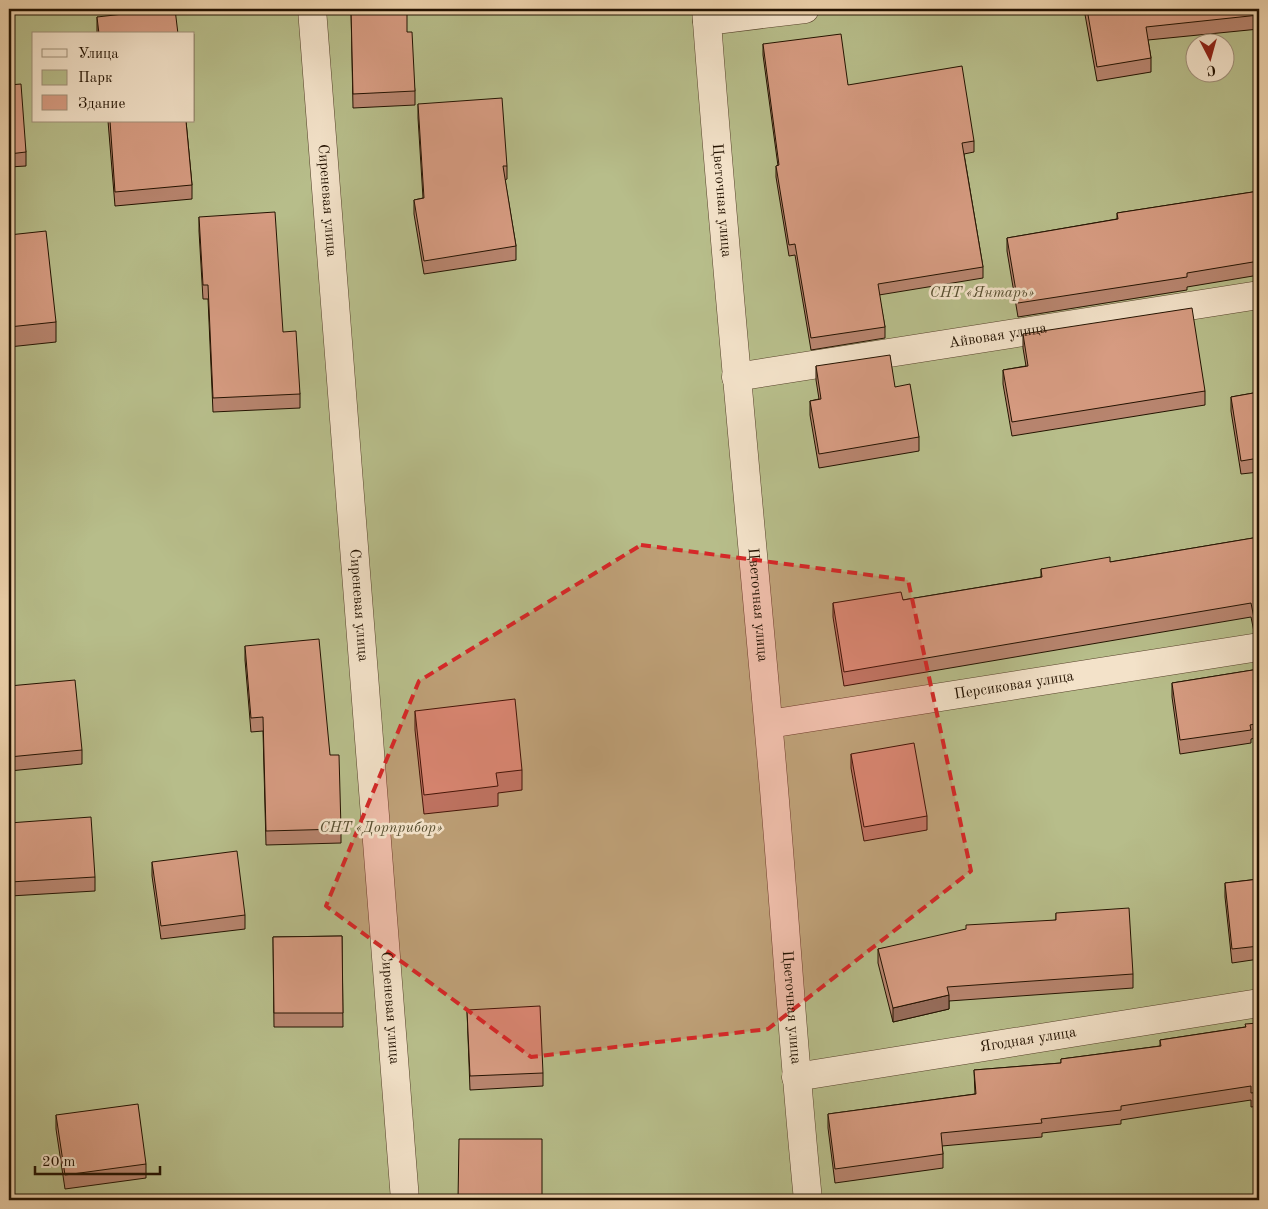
<svg xmlns="http://www.w3.org/2000/svg" width="1268" height="1209" font-family="'Old Standard TT',serif">
  <style>
    .green { fill: #b7bd8a; stroke: #6d6845; fill-rule: evenodd }
    .lines { fill: none; stroke-linecap: round; stroke-linejoin: round }
    .minor-casing { stroke: #56422b; stroke-width: 29 }
    .minor { stroke: #f3e2c9; stroke-width: 28 }
    .wall { fill: #b8856f; stroke: #231200 }
    .shaded-wall { fill: #966c5a; stroke: #231200 }
    .building { fill: #d69b81; stroke: #231200 }
    .marked { fill: #d62828; fill-opacity: 0.2; stroke: #d62828; stroke-width: 4; stroke-dasharray: 10 6; stroke-linejoin: round }
    .labels { text-anchor: middle; dominant-baseline: central; stroke-width: 5; stroke-linejoin: round; paint-order: stroke }
    .street-label { font-size: 15px; fill: #231200; stroke: #f3e2c9 }
    .park-label { font-size: 15px; font-style: italic; fill: #574e30; stroke: #f3e2c9 }
  </style>
  <rect width="100%" height="100%" fill="#edd2ac"/>
  <filter id="stains"><feTurbulence type="fractalNoise" baseFrequency=".004" numOctaves="4"/><feColorMatrix values="0 0 0 0 .2 0 0 0 0 .09 0 0 0 0 .02 0 0 0 .5 -.17"/></filter>
  <radialGradient id="worn" r=".72"><stop offset=".6" stop-color="#630" stop-opacity="0"/><stop offset="1" stop-color="#630" stop-opacity=".3"/></radialGradient>
  <path class="green" d="M9 9H1259V1200H9ZM34 34H194V121H34ZM1196 42H1226V72H1196Z"/>
  <g class="lines">
    <g class="minor-casing">
      <g id="minor">
        <path id="s1" d="M312 9 405 1200"/>
        <path id="s2" d="M706 9C724 247 747 484 768 721 783 881 792 1041 808 1200"/>
        <polyline points="707,21 805,9"/>
        <path id="s3" d="M736 377 1259 295"/>
        <path id="s4" d="M769 724 1259 647"/>
        <path id="s5" d="M796 1077 1259 1003"/>
      </g>
    </g>
    <use href="#minor" class="minor"/>
  </g>
  <g class="wall">
    <polygon points="351,9 407,32 415,91 415,105 353,108"/>
    <polygon points="1084,9 1259,9 1259,29 1148,40 1151,58 1151,72 1097,81"/>
    <polygon points="97,17 178,34 97,34"/>
    <polygon points="763,44 848,85 974,141 974,152 964,154 983,267 983,278 879,295 885,327 885,338 811,350 795,255 789,256 776,177 776,166 778,166 763,55"/>
    <polygon points="9,85 26,152 26,166 9,167"/>
    <polygon points="418,104 507,166 507,179 505,180 516,246 516,260 424,274 414,214 414,200 423,198 418,118"/>
    <polygon points="108,121 186,121 192,185 192,199 115,206"/>
    <polygon points="1259,191 1259,275 1187,287 1187,290 1018,317 1007,251 1007,238 1117,219 1117,213"/>
    <polygon points="199,217 283,332 300,394 300,408 213,412 208,299 203,299 199,231"/>
    <polygon points="9,235 56,322 56,342 9,347"/>
    <polygon points="1023,334 1205,391 1205,405 1012,436 1003,384 1003,370 1026,366 1023,348"/>
    <polygon points="816,366 895,387 919,437 919,451 819,468 810,415 810,401 819,399 816,380"/>
    <polygon points="1259,392 1259,472 1241,474 1231,411 1231,397"/>
    <polygon points="1259,537 1259,632 1254,632 1251,617 844,686 833,617 833,603 903,600 1041,577 1041,569 1110,562"/>
    <polygon points="245,646 330,755 341,829 341,843 266,845 263,731 251,732 245,660"/>
    <polygon points="1259,669 1259,737 1251,739 1251,743 1180,754 1172,697 1172,683"/>
    <polygon points="9,686 82,750 82,764 9,771"/>
    <polygon points="415,711 522,770 522,790 498,793 498,806 424,814 415,730"/>
    <polygon points="851,754 927,816 927,830 864,841 851,768"/>
    <polygon points="9,823 95,877 95,891 10,896 9,881"/>
    <polygon points="152,862 245,915 245,929 161,939 152,876"/>
    <polygon points="1259,879 1259,959 1232,963 1225,897 1225,883"/>
    <polygon points="1056,913 1133,974 1133,988 949,1001 949,1009 893,1022 878,963 878,949 1056,920"/>
    <polygon points="342,936 343,1027 274,1027 273,937"/>
    <polygon points="467,1010 543,1073 543,1086 470,1090"/>
    <polygon points="1259,1023 1259,1106 1251,1107 1251,1100 1121,1120 1121,1124 1042,1133 1042,1137 942,1146 943,1154 943,1168 835,1183 828,1128 828,1114 975,1094 974,1070 1061,1063 1061,1059 1160,1046 1160,1040 1245,1027"/>
    <polygon points="56,1115 146,1164 146,1178 65,1189 56,1129"/>
  </g>
  <polygon class="shaded-wall" points="949,995 949,1009 893,1022 893,1008"/>
  <g class="building">
    <polygon points="167,9 175,9 178,34 99,34 97,17"/>
    <polygon points="351,9 407,9 407,32 412,32 415,91 353,94"/>
    <polygon points="1087,9 1259,9 1259,15 1146,27 1151,58 1097,67"/>
    <polygon points="841,34 848,85 962,66 974,141 962,143 983,267 878,284 885,327 811,338 795,244 789,245 776,166 779,165 763,44"/>
    <polygon points="21,84 26,152 9,154 9,85"/>
    <polygon points="502,98 507,166 503,166 516,246 424,261 414,200 424,198 418,104"/>
    <polygon points="110,121 186,121 192,185 115,192"/>
    <polygon points="1259,191 1259,261 1187,273 1187,277 1018,303 1007,238 1118,219 1117,213"/>
    <polygon points="275,212 283,332 296,331 300,394 213,398 208,285 203,285 199,217"/>
    <polygon points="46,231 56,322 9,327 9,235"/>
    <polygon points="1192,308 1205,391 1012,422 1003,370 1028,366 1023,334"/>
    <polygon points="890,355 895,387 910,384 919,437 819,454 810,401 821,399 816,366"/>
    <polygon points="1259,392 1259,458 1241,461 1231,397"/>
    <polygon points="1259,537 1259,618 1254,618 1251,603 844,672 833,603 901,592 903,600 1042,577 1041,569 1110,557 1110,562"/>
    <polygon points="319,639 330,755 339,755 341,829 266,831 263,717 251,718 245,646"/>
    <polygon points="1259,669 1259,723 1250,725 1251,730 1180,740 1172,683"/>
    <polygon points="75,680 82,750 9,757 9,686"/>
    <polygon points="515,699 522,770 496,773 498,786 424,795 415,711"/>
    <polygon points="914,743 927,816 864,827 851,754"/>
    <polygon points="91,817 95,877 10,882 9,867 9,823"/>
    <polygon points="237,851 245,915 161,926 152,862"/>
    <polygon points="1259,879 1259,946 1232,949 1225,883"/>
    <polygon points="1129,908 1133,974 947,987 949,995 893,1008 878,949 966,929 966,925 1056,920 1056,913"/>
    <polygon points="342,936 343,1013 274,1013 273,937"/>
    <polygon points="540,1006 543,1073 470,1076 467,1010"/>
    <polygon points="1259,1023 1259,1092 1251,1093 1251,1086 1121,1106 1121,1110 1041,1119 1042,1123 941,1133 943,1154 835,1169 828,1114 976,1094 974,1070 1061,1063 1061,1059 1161,1046 1160,1040 1246,1027 1245,1024"/>
    <polygon points="138,1104 146,1164 65,1175 56,1115"/>
    <polygon points="459,1139 542,1139 542,1200 458,1200"/>
  </g>
  <path class="marked" d="M641 545 908 580 971 871 768 1029 531 1057 326 906 419 681Z"/>
  <g class="labels">
    <g class="street-label">
      <text stroke="none"><textPath href="#s1" startOffset="192">Сиреневая улица</textPath></text>
      <text stroke="none"><textPath href="#s2" startOffset="192">Цветочная улица</textPath></text>
      <text stroke="none"><textPath href="#s3" startOffset="265">Айвовая улица</textPath></text>
      <text stroke="none"><textPath href="#s2" startOffset="598">Цветочная улица</textPath></text>
      <text stroke="none"><textPath href="#s1" startOffset="598">Сиреневая улица</textPath></text>
      <text stroke="none"><textPath href="#s4" startOffset="248">Персиковая улица</textPath></text>
      <text stroke="none"><textPath href="#s1" startOffset="1002">Сиреневая улица</textPath></text>
      <text stroke="none"><textPath href="#s2" startOffset="1002">Цветочная улица</textPath></text>
      <text stroke="none"><textPath href="#s5" startOffset="235">Ягодная улица</textPath></text>
    </g>
    <g class="park-label">
      <text x="982" y="293">СНТ «Янтарь»</text>
      <text x="381" y="828">СНТ «Дорприбор»</text>
    </g>
  </g>
  <rect width="1268" height="1209" fill="none" stroke="#edd2ac" stroke-width="30"/>
  <rect x="10" y="10" width="1248" height="1189" fill="none" stroke="#231200" stroke-width="2.5"/>
  <rect x="15" y="15" width="1238" height="1179" fill="none" stroke="#231200"/>
  <rect x="32" y="32" width="162" height="90" fill="#f3e2c9" stroke="#a08f79"/>
  <rect x="42" y="49" width="25" height="8" fill="#f3e2c9" stroke="#a08f79"/>
  <text x="78" y="58" font-size="15" fill="#231200">Улица</text>
  <rect x="42" y="70" width="25" height="15" fill="#b7bd8a" stroke="#a08f79"/>
  <text x="78" y="82" font-size="15" fill="#231200">Парк</text>
  <rect x="42" y="95" width="25" height="15" fill="#d69b81" stroke="#a08f79"/>
  <text x="78" y="108" font-size="15" fill="#231200">Здание</text>
  <g transform="translate(1210 58) rotate(174)"><circle r="24" fill="#f3e2c9" stroke="#a08f79"/>
  <path d="M0-4L9 19L0 12L-9 19Z" fill="#8f2418"/>
  <text y="-8" font-size="14" font-weight="bold" text-anchor="middle" fill="#231200">С</text>
  </g>
  <path d="M35 1166v8h125v-8" fill="none" stroke="#231200" stroke-width="2.5"/>
  <text x="42" y="1166" font-size="15" fill="#231200" stroke="#f3e2c9" stroke-width="4" paint-order="stroke">20 m</text>
  <rect width="100%" height="100%" filter="url(#stains)"/>
  <rect width="100%" height="100%" fill="url(#worn)"/>
</svg>
